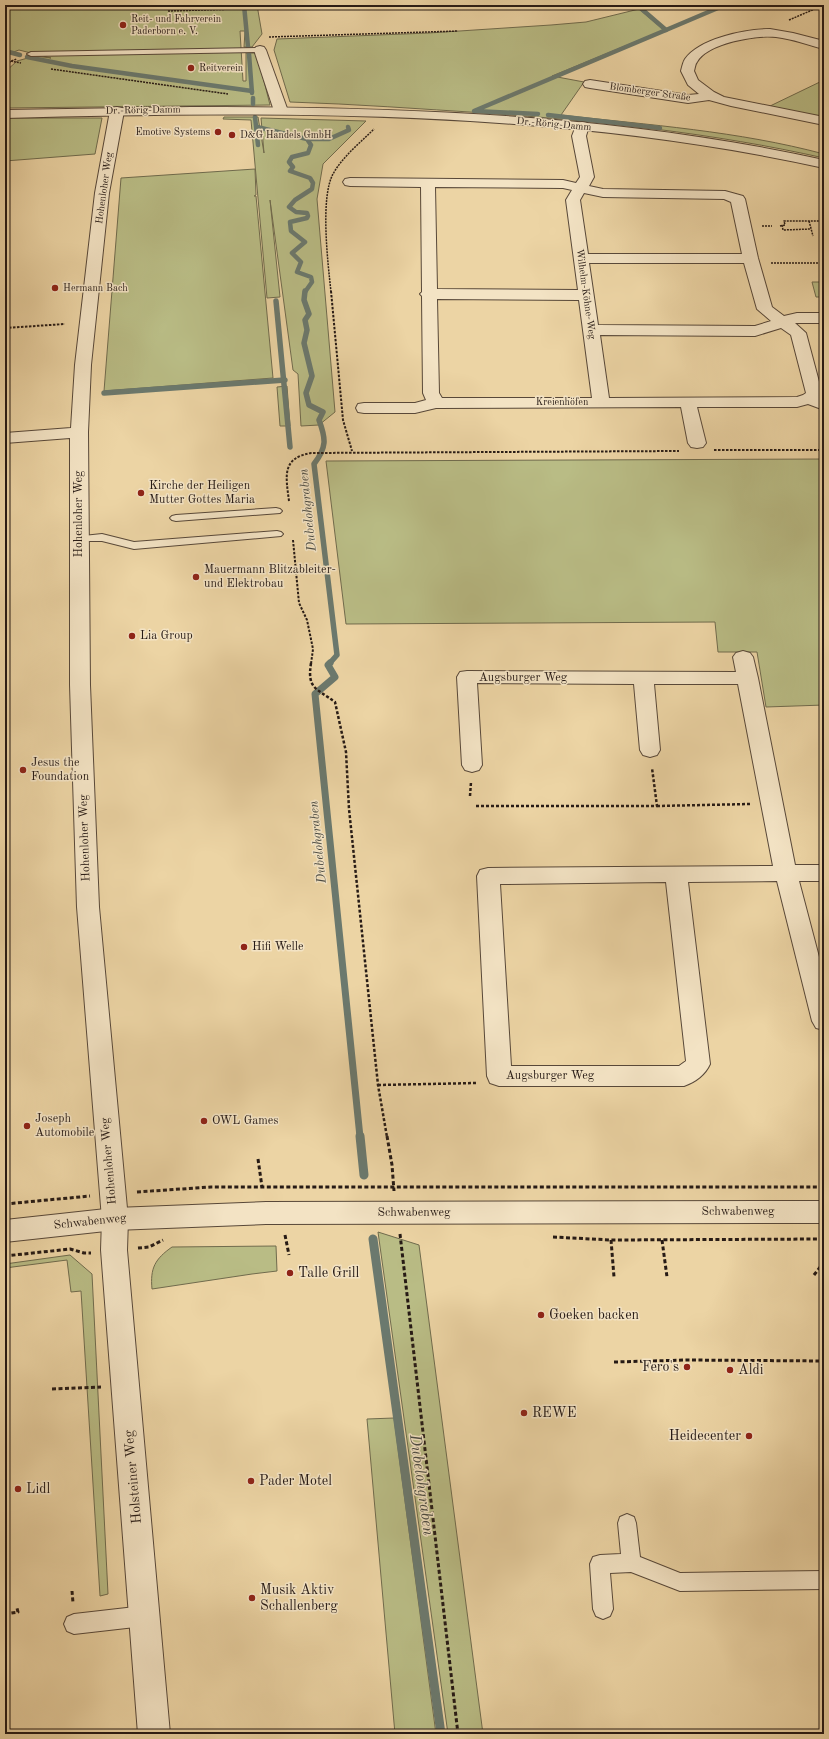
<svg xmlns="http://www.w3.org/2000/svg" width="829" height="1739" font-family="'Old Standard TT',serif">
  <style>
    .green { fill: #b9bc85; stroke: #706b4d }
    .lines { fill: none; stroke-linecap: round; stroke-linejoin: round }
    .stream-far3 { stroke: #6b796e; stroke-width: 4.5 }
    .stream-far2 { stroke: #6b796e; stroke-width: 5.5 }
    .stream-far1 { stroke: #6b796e; stroke-width: 7 }
    .stream { stroke: #6b796e; stroke-width: 9 }
    .service-casing { stroke: #584839; stroke-width: 2 }
    .minor-casing { stroke: #584839; stroke-width: 2 }
    .tertiary-casing { stroke: #584839; stroke-width: 2 }
    .path-far3 { stroke: #261a15; stroke-width: 1.5; stroke-dasharray: 2 1; stroke-linecap: butt }
    .path-far2 { stroke: #261a15; stroke-width: 2; stroke-dasharray: 2.5 1.5; stroke-linecap: butt }
    .path-far1 { stroke: #261a15; stroke-width: 2.5; stroke-dasharray: 3 2; stroke-linecap: butt }
    .path { stroke: #261a15; stroke-width: 3; stroke-dasharray: 4 2.5; stroke-linecap: butt }
    .service { fill: #f3e3c4; fill-rule: evenodd }
    .minor { fill: #f3e3c4; fill-rule: evenodd }
    .tertiary { fill: #f3e3c4; fill-rule: evenodd }
    .rail { stroke: #261a15; stroke-width: 2; stroke-dasharray: 4.5 4.5; stroke-linecap: butt }
    .poi-dot { fill: #8f2418; stroke: #f3e3c4; stroke-width: 1.5 }
    .labels { text-anchor: middle; dominant-baseline: central; stroke-width: 3; stroke-linejoin: round; paint-order: stroke }
    .far-poi-label { font-size: 10px; fill: #261a15; stroke: #f3e3c4; text-anchor: start }
    .far-street-label { font-size: 10px; fill: #261a15; stroke: #f3e3c4 }
    .poi-label { font-size: 12px; fill: #261a15; stroke: #f3e3c4; text-anchor: start }
    .street-label { font-size: 12px; fill: #261a15; stroke: #f3e3c4 }
    .water-label { font-size: 13px; font-style: italic; fill: #484942; stroke: #f3e3c4 }
    .near-poi-label { font-size: 14px; fill: #261a15; stroke: #f3e3c4; text-anchor: start }
    .near-street-label { font-size: 14px; fill: #261a15; stroke: #f3e3c4 }
    .near-water-label { font-size: 16px; font-style: italic; fill: #484942; stroke: #f3e3c4 }
  </style>
  <rect width="100%" height="100%" fill="#ecd4a4"/>
  <filter id="stains"><feTurbulence type="fractalNoise" baseFrequency=".005" numOctaves="4"/><feColorMatrix values="0 0 0 0 .2 0 0 0 0 .09 0 0 0 0 .02 0 0 0 .5 -.17"/></filter>
  <radialGradient id="worn" r=".72"><stop offset=".6" stop-color="#630" stop-opacity="0"/><stop offset="1" stop-color="#630" stop-opacity=".3"/></radialGradient>
  <g class="green">
    <polygon points="5,5 257,5 262,34 252,47 244,47 245,31 240,31 243,81 246,81 246,53 257,53 270,105 6,108 5,72 17,61 35,56 51,58 19,50 5,55"/>
    <path d="M639 9 664 30 552 76 584 82 561 115C649 125 738 131 824 154V158C713 133 599 121 485 113 421 109 355 104 290 102L274 50 277 39 429 33 551 25 586 22Z"/>
    <polygon points="824,80 824,118 768,107"/>
    <polygon points="224,117 258,117 264,153 261,118 366,121 323,164 317,199 335,412 319,425 301,426 298,374 293,370 270,200 280,297 267,298 251,120 223,119"/>
    <polygon points="5,118 102,118 95,154 5,161"/>
    <polygon points="255,169 256,195 254,196 256,196 273,378 104,391 121,178"/>
    <polygon points="812,282 824,282 824,297 816,297"/>
    <polygon points="287,386 290,426 280,426 277,387"/>
    <polygon points="824,459 824,705 766,707 757,652 718,652 715,622 346,624 326,461"/>
    <polygon points="378,1232 419,1245 483,1734 448,1734"/>
    <path d="M276 1246 277 1271 252 1274 152 1289C150 1268 155 1259 172 1247Z"/>
    <polygon points="70,1255 92,1274 108,1594 100,1596 81,1291 71,1292 67,1260 5,1268 5,1264"/>
    <polygon points="394,1418 436,1734 395,1734 367,1419"/>
  </g>
  <g class="lines">
    <g class="stream-far3">
      <polyline points="244,5 248,47"/>
      <polyline points="666,30 725,5"/>
      <polyline points="5,51 20,55"/>
      <polyline points="249,54 252,93"/>
      <polyline points="27,57 72,66 252,91"/>
      <polyline points="253,98 253,104"/>
      <polyline points="538,114 474,111 666,30 637,5"/>
      <polyline points="548,115 660,128"/>
      <polyline points="255,117 258,145"/>
      <polyline points="257,127 307,139 311,145 308,153 292,157 289,162 293,167 290,171 310,178 313,183 312,189 295,200 289,207 296,212 307,213 308,216 307,218 290,222 291,231 305,242 292,253 301,262 297,272 311,277 312,282 305,292"/>
      <polyline points="307,139 329,139 349,130 348,127"/>
    </g>
    <g class="stream-far2">
      <path d="M305 291 304 300 309 314 305 320 307 330 304 343 312 376 306 393 309 405 323 412 319 420C326 439 327 447 314 464L337 655 329 664"/>
      <polyline points="276,301 290,447"/>
      <polyline points="104,393 285,380"/>
    </g>
    <polyline class="stream-far1" points="330,663 328,665 335,677 315,694 360,1137"/>
    <g class="stream">
      <polyline points="360,1136 364,1175"/>
      <polyline points="373,1239 441,1734"/>
    </g>
    <g class="service-casing">
      <g id="service">
        <polygon points="260,48 264,50 263,52 31,56 27,54 31,52"/>
        <polygon points="276,508 280,509 282,511 280,513 176,521 172,520 170,518 172,516 176,515"/>
        <polygon points="277,531 281,532 283,534 281,536 134,549 102,541 74,541 72,539 74,537 102,534 134,542"/>
        <polygon points="627,1514 634,1517 636,1523 640,1557 680,1573 824,1571 824,1589 680,1591 631,1572 610,1573 613,1609 610,1616 603,1619 596,1616 593,1609 590,1564 593,1557 600,1555 621,1554 618,1523 620,1517"/>
        <polygon points="144,1606 151,1609 154,1616 151,1623 144,1626 74,1634 67,1631 64,1624 67,1617 74,1614"/>
      </g>
    </g>
    <g class="minor-casing">
      <g id="minor">
        <path d="M770 29 793 33 824 41V49C808 45 793 39 776 37 756 35 708 43 697 62 695 64 695 68 694 71L698 80 714 92 724 97 824 117V125L731 106 709 100 688 103 590 88 585 87 583 84 585 81 590 80 688 95 699 94 688 85 681 71C682 67 683 62 685 59 700 38 746 29 770 29Z"/>
        <polygon points="260,46 264,47 266,50 288,111 286,114 276,114 274,111 254,50 256,47"/>
        <polygon points="117,107 122,108 124,111 109,193 91,365 88,432 90,685 99,907 128,1219 127,1250 170,1734 138,1734 101,1250 102,1219 77,907 70,685 70,438 5,443 5,433 71,428 75,365 95,193 110,111 112,108"/>
        <path d="M582 122 587 123 589 126 586 136 594 177 589 186 603 189 725 191 743 196 745 199 758 258 772 307 784 316 797 313H824V323H795L806 333 822 393 819 397 824 399V410L808 404 797 407H697L706 443 703 447 697 448 691 447 688 443 681 407 436 408 415 413H364L358 412 356 408 358 404 364 403H415L426 400 423 393 422 296 420 294 422 292 421 187 350 186 345 185 343 182 345 179 350 178 563 180 576 183 580 177 572 136 577 123ZM435 187 563 188 572 190 566 200 578 290 437 289ZM584 193 603 197 724 199 731 202 742 254H588L580 200ZM589 263H744L757 309 771 321 755 326 598 325ZM437 299 579 300 592 398H442L439 393ZM781 328 791 335 806 393 803 395 797 397 609 398 600 335 755 336Z"/>
        <path d="M743 651 750 653 753 657 758 678 795 865H824V881H799L824 976V1030L816 1028 812 1021 777 881 688 882 710 1064C705 1075 695 1082 684 1086H499L490 1083 487 1076 477 876 480 870 488 868 773 866 738 684H654L660 750 657 755 650 757 643 755 640 750 634 684 477 683 482 765 479 770 472 772 465 770 462 765 457 677 460 672 467 671 736 672 733 657 736 653ZM666 882 686 1061 679 1066H511L500 884Z"/>
      </g>
    </g>
    <g class="tertiary-casing">
      <g id="tertiary">
        <path d="M191 107C403 107 616 114 824 160V168C556 109 278 111 5 118V110Z"/>
        <polygon points="824,1201 824,1223 266,1224 115,1230 5,1242 5,1220 115,1208 266,1202"/>
      </g>
    </g>
    <g class="path-far3">
      <polyline points="795,5 812,10"/>
      <polyline points="168,11 237,9 236,5"/>
      <polyline points="789,20 824,5"/>
      <polyline points="269,37 458,31"/>
      <polyline points="5,60 21,63"/>
      <polyline points="5,67 11,61 17,59"/>
      <polyline points="51,69 228,94"/>
      <polyline points="809,221 813,236"/>
      <polyline points="782,225 783,230 811,229"/>
      <polyline points="762,226 772,226"/>
      <polyline points="780,226 785,225 784,221 824,221"/>
      <polyline points="821,242 824,251"/>
      <polyline points="771,263 824,263"/>
      <path d="M331 292C328 264 320 198 333 174 343 156 360 143 374 129"/>
    </g>
    <g class="path-far2">
      <polyline points="331,291 343,420 352,451"/>
      <polyline points="5,328 65,324"/>
      <polyline points="714,450 824,450"/>
      <path d="M289 501C286 477 281 458 311 453L679 451"/>
      <polyline points="293,540 299,603 307,620 313,649 311,664"/>
    </g>
    <g class="path-far1">
      <path d="M311 663C307 689 316 688 335 702L346 752 349 809 378 1085 387 1137"/>
      <polyline points="470,796 471,782"/>
      <polyline points="476,806 657,806 652,768"/>
      <polyline points="657,806 750,804"/>
      <polyline points="378,1085 477,1083"/>
    </g>
    <g class="path">
      <polyline points="387,1136 392,1165 394,1191"/>
      <polyline points="258,1159 262,1187"/>
      <polyline points="137,1192 211,1187 824,1187"/>
      <polyline points="5,1204 90,1196"/>
      <polyline points="400,1234 458,1734"/>
      <polyline points="285,1235 289,1255"/>
      <polyline points="553,1237 611,1240 824,1239"/>
      <polyline points="611,1240 614,1277"/>
      <polyline points="662,1240 667,1277"/>
      <polyline points="138,1248 149,1247 163,1240"/>
      <polyline points="5,1256 70,1249 84,1253 91,1253"/>
      <polyline points="814,1275 824,1262"/>
      <polyline points="614,1362 687,1360 824,1361"/>
      <polyline points="52,1389 101,1387"/>
      <polyline points="72,1591 73,1603"/>
      <polyline points="5,1614 18,1612 17,1608"/>
    </g>
    <use href="#service" class="service"/>
    <use href="#minor" class="minor"/>
    <use href="#tertiary" class="tertiary"/>
    <polyline class="rail" points="809,5 824,10"/>
  </g>
  <g class="poi-dot">
    <circle cx="123" cy="25" r="4"/>
    <circle cx="191" cy="68" r="4"/>
    <circle cx="218" cy="132" r="4"/>
    <circle cx="232" cy="135" r="4"/>
    <circle cx="55" cy="288" r="4"/>
    <circle cx="141" cy="493" r="4"/>
    <circle cx="196" cy="577" r="4"/>
    <circle cx="132" cy="636" r="4"/>
    <circle cx="23" cy="770" r="4"/>
    <circle cx="244" cy="947" r="4"/>
    <circle cx="204" cy="1121" r="4"/>
    <circle cx="27" cy="1126" r="4"/>
    <circle cx="290" cy="1273" r="4"/>
    <circle cx="541" cy="1315" r="4"/>
    <circle cx="687" cy="1367" r="4"/>
    <circle cx="730" cy="1370" r="4"/>
    <circle cx="524" cy="1413" r="4"/>
    <circle cx="749" cy="1436" r="4"/>
    <circle cx="251" cy="1481" r="4"/>
    <circle cx="18" cy="1489" r="4"/>
    <circle cx="252" cy="1598" r="4"/>
  </g>
  <g class="labels">
    <g class="far-poi-label">
      <text x="131" y="19">Reit- und Fahrverein<tspan x="131" dy="12">Paderborn e. V.</tspan></text>
      <text x="199" y="68">Reitverein</text>
      <text x="210" y="132" text-anchor="end">Emotive Systems</text>
      <text x="240" y="135">D&amp;G Handels GmbH</text>
      <text x="63" y="288">Hermann Bach</text>
    </g>
    <g class="far-street-label">
      <text transform="translate(650 92) rotate(8)">Blomberger Straße</text>
      <text transform="translate(143 110) rotate(-1)">Dr.-Rörig-Damm</text>
      <text transform="translate(554 124) rotate(5)">Dr.-Rörig-Damm</text>
      <text transform="translate(104 188) rotate(-82)">Hohenloher Weg</text>
      <text transform="translate(586 294) rotate(82)">Wilhelm-Köhne-Weg</text>
      <text x="562" y="402">Kreienhöfen</text>
    </g>
    <g class="poi-label">
      <text x="149" y="486">Kirche der Heiligen<tspan x="149" dy="14">Mutter Gottes Maria</tspan></text>
      <text x="204" y="570">Mauermann Blitzableiter-<tspan x="204" dy="14">und Elektrobau</tspan></text>
      <text x="140" y="636">Lia Group</text>
      <text x="31" y="763">Jesus the<tspan x="31" dy="14">Foundation</tspan></text>
      <text x="252" y="947">Hifi Welle</text>
      <text x="35" y="1119">Joseph<tspan x="35" dy="14">Automobile</tspan></text>
      <text x="212" y="1121">OWL Games</text>
    </g>
    <g class="street-label">
      <text transform="translate(79 514) rotate(-90)">Hohenloher Weg</text>
      <text x="523" y="678">Augsburger Weg</text>
      <text transform="translate(85 838) rotate(-92)">Hohenloher Weg</text>
      <text x="550" y="1076">Augsburger Weg</text>
      <text transform="translate(109 1161) rotate(-95)">Hohenloher Weg</text>
      <text x="738" y="1212">Schwabenweg</text>
      <text x="414" y="1213">Schwabenweg</text>
      <text transform="translate(90 1222) rotate(-6)">Schwabenweg</text>
    </g>
    <g class="water-label">
      <text transform="translate(308 510) rotate(-96)">Dubelohgraben</text>
      <text transform="translate(318 842) rotate(-96)">Dubelohgraben</text>
    </g>
    <g class="near-poi-label">
      <text x="298" y="1273">Talle Grill</text>
      <text x="549" y="1315">Goeken backen</text>
      <text x="679" y="1367" text-anchor="end">Fero's</text>
      <text x="738" y="1370">Aldi</text>
      <text x="532" y="1413">REWE</text>
      <text x="741" y="1436" text-anchor="end">Heidecenter</text>
      <text x="259" y="1481">Pader Motel</text>
      <text x="26" y="1489">Lidl</text>
      <text x="260" y="1590">Musik Aktiv<tspan x="260" dy="16">Schallenberg</tspan></text>
    </g>
    <g class="near-street-label">
      <text transform="translate(133 1477) rotate(-95)">Holsteiner Weg</text>
    </g>
    <g class="near-water-label">
      <text transform="translate(421 1485) rotate(82)">Dubelohgraben</text>
    </g>
  </g>
  <rect width="829" height="1739" fill="none" stroke="#ecd4a4" stroke-width="20"/>
  <rect x="6" y="6" width="817" height="1727" fill="none" stroke="#261a15" stroke-width="2"/>
  <rect x="10" y="10" width="809" height="1719" fill="none" stroke="#261a15"/>
  <rect width="100%" height="100%" filter="url(#stains)"/>
  <rect width="100%" height="100%" fill="url(#worn)"/>
</svg>
